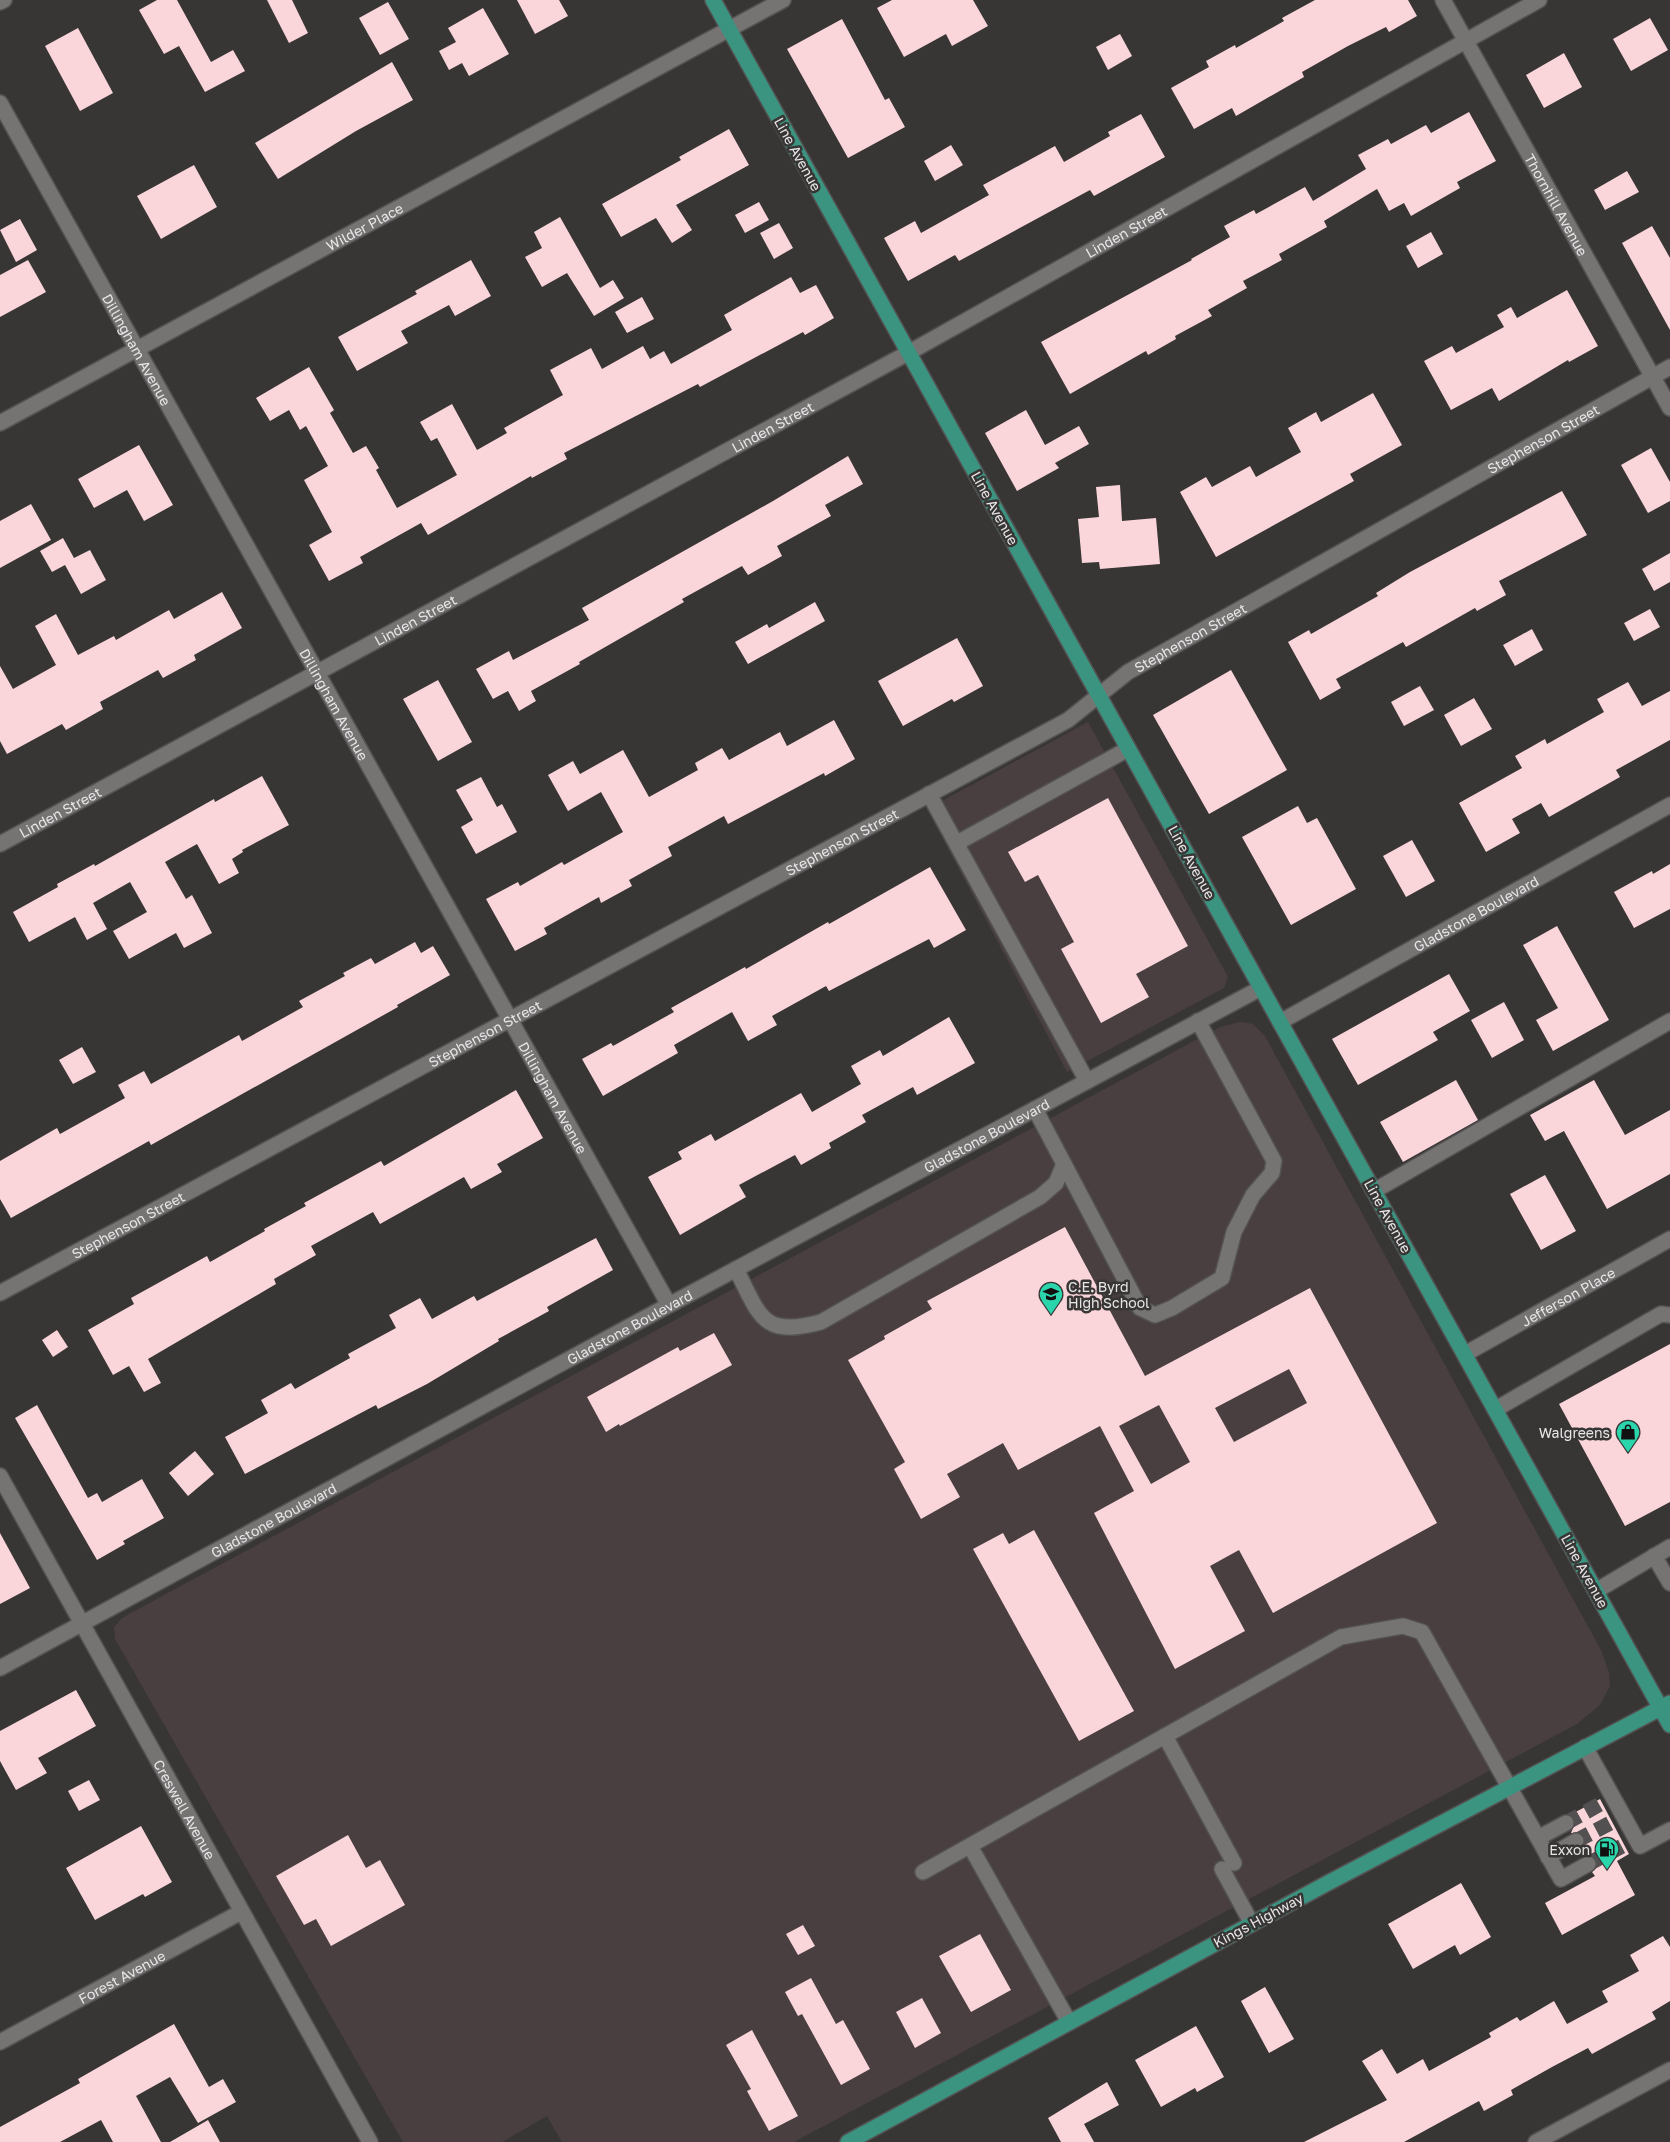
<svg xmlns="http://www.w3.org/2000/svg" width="1670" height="2142" font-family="'Golos Text',sans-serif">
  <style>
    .built { fill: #493f41 }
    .building { fill: #fad6db; fill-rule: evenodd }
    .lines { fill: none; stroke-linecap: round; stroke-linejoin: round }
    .minor-tunnel { stroke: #525050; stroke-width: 15; stroke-dasharray: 15 8; stroke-linecap: butt }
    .minor-casing { stroke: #535152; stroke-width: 18 }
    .major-casing { stroke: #535152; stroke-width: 18 }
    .minor { stroke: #767373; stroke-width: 15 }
    .major { stroke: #3b9480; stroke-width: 15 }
    .labels { text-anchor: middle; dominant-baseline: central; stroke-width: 5; stroke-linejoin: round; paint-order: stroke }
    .street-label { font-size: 14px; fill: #e8e6e7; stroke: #383535 }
    .poi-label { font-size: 14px; fill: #e8e6e7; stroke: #383535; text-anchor: end }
  </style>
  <rect width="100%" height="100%" fill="#383535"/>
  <g class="built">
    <polygon points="1088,722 1228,977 1224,988 1067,1072 927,809"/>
    <polygon points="1240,1022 1253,1024 1265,1036 1602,1652 1609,1673 1610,1686 1600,1705 1577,1724 794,2142 562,2142 547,2116 502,2142 403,2142 115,1639 114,1627 122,1618 164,1595 1220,1027"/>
  </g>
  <g class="building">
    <polygon points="157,0 177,0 211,62 233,50 245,71 205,92 179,46 164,54 139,10"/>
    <polygon points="267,0 292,0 308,33 289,43"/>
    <polygon points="517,0 559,0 568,16 535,34"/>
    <polygon points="892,0 973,0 988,26 952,46 946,34 904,57 877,8"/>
    <polygon points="1315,0 1408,0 1417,16 1389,32 1386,27 1348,46 1302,72 1304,77 1236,116 1232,108 1194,129 1171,88 1209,67 1206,61 1235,45 1236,48 1284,21 1282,18"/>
    <polygon points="388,2 409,39 380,55 359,18"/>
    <polygon points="483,8 509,54 469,76 462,63 449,70 439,51 456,42 448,28"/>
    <polygon points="1650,18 1668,50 1631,71 1613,39"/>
    <polygon points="842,19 885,100 889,98 905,127 848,158 787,49"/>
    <polygon points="78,28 113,93 80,111 45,46"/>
    <polygon points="1120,34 1132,56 1108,70 1096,47"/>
    <polygon points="1564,53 1582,87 1544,108 1526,75"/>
    <polygon points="392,62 413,100 356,131 278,179 255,143"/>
    <polygon points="1469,112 1496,161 1457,182 1460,188 1411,216 1404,203 1389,211 1377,189 1324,221 1327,227 1279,254 1282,260 1243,281 1247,288 1208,310 1212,316 1175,336 1176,339 1148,355 1146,351 1070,394 1041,342 1192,260 1191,259 1230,237 1224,226 1254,210 1256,214 1305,187 1313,201 1366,169 1358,155 1388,139 1391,144 1426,125 1431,133"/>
    <polygon points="1141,114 1165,157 1094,196 1090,190 959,261 955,255 908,281 884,238 915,221 921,233 989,195 983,185 1055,146 1064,162 1110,136 1108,132"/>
    <polygon points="729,129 749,165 676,205 692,230 672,243 656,218 621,237 602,204 681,160 679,157"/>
    <polygon points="951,145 963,165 935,181 924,161"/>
    <polygon points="194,165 217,207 161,239 137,196"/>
    <polygon points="1627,171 1639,192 1605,210 1594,190"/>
    <polygon points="759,202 769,220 745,233 735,215"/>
    <polygon points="560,217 600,288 613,280 624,298 594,316 567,273 542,287 525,257 542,248 534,232"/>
    <polygon points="20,219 37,250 16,262 0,230"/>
    <polygon points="779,223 793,248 774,259 760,233"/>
    <polygon points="1652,226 1670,258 1670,330 1622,243"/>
    <polygon points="1431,232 1443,254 1418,268 1406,246"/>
    <polygon points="28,260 46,292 0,317 0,275"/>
    <polygon points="471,260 491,296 455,316 449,305 401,331 408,343 357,371 338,337 417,294 415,291"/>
    <polygon points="791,277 800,293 816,285 834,318 805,335 803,332 700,387 698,384 564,453 567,459 532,478 531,476 428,535 421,523 360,557 363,563 329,581 309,545 332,532 304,480 328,466 306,426 300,430 289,410 270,421 256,398 309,367 334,410 330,413 353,453 366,446 379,468 376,470 397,508 457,475 437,438 431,441 420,422 452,404 477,450 507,433 504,428 563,395 550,370 591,348 602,369 643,346 650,359 664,351 671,364 732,330 724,315"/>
    <polygon points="1567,290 1598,346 1569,362 1568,360 1499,401 1492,388 1451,410 1424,361 1452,346 1456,353 1504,327 1497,315 1511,307 1517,318"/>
    <polygon points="642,297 654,319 627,333 615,312"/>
    <polygon points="1373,393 1402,445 1350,474 1354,481 1216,557 1180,492 1206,477 1212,487 1250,466 1256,477 1301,452 1288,428 1316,412 1321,422"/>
    <polygon points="1026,410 1045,445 1079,426 1089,444 1055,463 1059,468 1017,491 985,433"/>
    <polygon points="139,445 173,505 144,521 127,490 94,508 78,479"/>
    <polygon points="1651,448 1670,482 1670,501 1648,513 1621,465"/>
    <polygon points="848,456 863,484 825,505 831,516 777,546 782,556 748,575 742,566 682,599 684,602 579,662 580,664 531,691 536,701 519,711 508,691 493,699 476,669 509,651 513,660 589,620 582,608 773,501"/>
    <polygon points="1120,485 1122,521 1156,518 1160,564 1100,569 1099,562 1082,563 1078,519 1099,517 1096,487"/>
    <polygon points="1562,491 1587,535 1499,581 1506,595 1477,611 1475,608 1406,647 1403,642 1336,679 1341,688 1320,700 1288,642 1309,630 1311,634 1378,596 1376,593 1410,572"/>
    <polygon points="31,504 51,540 0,568 0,521"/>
    <polygon points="63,538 74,558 90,550 106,580 81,594 65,565 52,572 40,551"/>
    <polygon points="1670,553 1670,582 1654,591 1642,569"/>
    <polygon points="222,592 242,628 194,655 196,660 163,678 158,670 100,702 103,709 66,730 62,724 7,754 0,741 0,666 13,689 56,665 35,626 56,614 78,655 114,636 116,640 169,610 174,619"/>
    <polygon points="815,602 825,621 748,664 735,642 767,624 769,628"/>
    <polygon points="1650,609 1660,627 1634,641 1624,623"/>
    <polygon points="1532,629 1543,650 1515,666 1503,645"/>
    <polygon points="957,638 983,686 954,702 952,699 903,726 878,681"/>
    <polygon points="1231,670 1287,770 1209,814 1153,715"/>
    <polygon points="438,680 472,742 438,761 403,699"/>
    <polygon points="1628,682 1642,706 1670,691 1670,740 1616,770 1620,777 1549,817 1541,803 1512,819 1520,833 1486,852 1459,803 1522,768 1515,756 1545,739 1547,744 1604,712 1597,699"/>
    <polygon points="1420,686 1434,710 1404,726 1391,702"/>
    <polygon points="1474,698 1492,729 1461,746 1444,715"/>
    <polygon points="834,720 855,759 825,776 824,773 728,824 724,816 668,847 672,856 629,880 632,886 601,903 599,897 544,928 547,934 515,951 486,899 518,882 520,886 562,862 564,865 623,832 601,792 568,811 548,775 573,761 580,774 623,750 649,797 698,770 695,763 722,748 729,760 780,732 787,746"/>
    <polygon points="262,776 289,825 242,850 243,852 232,859 239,873 219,884 197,844 165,862 186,899 192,895 212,933 184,948 176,933 129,959 113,931 147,912 130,882 93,903 107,929 87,940 75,917 29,942 13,912 58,887 57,884 94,864 95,866 214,799 215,802"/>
    <polygon points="481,777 497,807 502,804 517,832 476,854 461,827 473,820 456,790"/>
    <polygon points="1108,798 1188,946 1136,974 1149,997 1101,1023 1061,949 1074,942 1038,875 1025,882 1008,852"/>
    <polygon points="1298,806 1307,823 1317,818 1356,889 1291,925 1242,837"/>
    <polygon points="1412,840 1435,881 1406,897 1383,856"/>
    <polygon points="1670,864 1670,909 1634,928 1614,892 1652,871 1653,874"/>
    <polygon points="930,867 966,930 934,948 929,939 829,991 826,986 772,1016 777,1025 748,1041 732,1012 674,1045 678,1053 603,1096 582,1059 611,1043 613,1046 674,1012 671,1008 745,967 746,969 828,922 829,924"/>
    <polygon points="1557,926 1609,1020 1553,1051 1536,1020 1558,1008 1523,945"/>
    <polygon points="415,942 421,953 433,946 450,975 397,1005 398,1007 151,1145 149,1141 11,1218 0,1199 0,1161 57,1128 60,1134 125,1098 118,1085 144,1071 151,1084 239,1035 242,1041 303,1007 299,1001 345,976 343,973 371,958 375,964"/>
    <polygon points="1449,974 1470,1011 1433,1032 1438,1040 1358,1085 1332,1039"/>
    <polygon points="1504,1002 1524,1040 1492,1058 1471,1020"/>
    <polygon points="949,1017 975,1063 917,1095 913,1087 862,1115 866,1122 829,1143 831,1148 801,1165 795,1155 739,1185 746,1197 680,1235 648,1177 682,1159 678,1152 711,1134 715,1141 801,1093 812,1112 861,1084 851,1066 880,1050 883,1056"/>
    <polygon points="82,1047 96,1072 73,1084 59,1060"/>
    <polygon points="1456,1080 1478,1120 1403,1162 1380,1122"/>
    <polygon points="1594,1080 1625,1135 1670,1110 1670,1174 1607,1209 1564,1131 1545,1141 1530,1115"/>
    <polygon points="516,1090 543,1138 497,1164 502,1172 471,1189 464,1177 380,1224 373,1212 311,1246 316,1255 274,1279 276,1284 148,1359 161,1383 144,1392 129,1366 113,1375 88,1330 134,1304 131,1298 207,1256 210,1262 265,1231 264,1229 306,1206 304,1203 381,1161 384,1166"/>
    <polygon points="1545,1175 1576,1231 1541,1250 1510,1194"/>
    <path d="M1065 1227 1145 1376 1310 1288 1437 1523 1273 1613 1239 1550 1210 1566 1245 1631 1175 1669 1094 1513 1134 1491 1100 1426 1018 1470 1003 1443 947 1474 960 1497 921 1519 894 1469 905 1462 848 1360 885 1339 884 1336 932 1309 927 1301ZM1289 1369 1307 1403 1234 1442 1215 1408ZM1159 1405 1190 1462 1151 1484 1119 1426Z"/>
    <polygon points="596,1238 613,1270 547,1307 549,1311 498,1339 499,1341 427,1384 378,1409 376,1405 245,1474 225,1437 268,1413 261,1400 291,1383 295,1389 350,1358 348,1354 396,1328 389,1315 420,1298 432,1319 474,1296 477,1301"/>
    <polygon points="57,1330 68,1347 53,1357 42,1340"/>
    <polygon points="714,1333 732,1365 620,1426 619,1424 606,1432 587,1397 678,1347 680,1351"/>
    <polygon points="1670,1344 1670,1502 1625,1526 1559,1404"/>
    <polygon points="37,1405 88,1498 97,1493 102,1502 142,1479 164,1518 123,1541 125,1544 97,1560 15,1418"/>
    <polygon points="195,1451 214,1474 188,1496 169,1473"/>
    <polygon points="1034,1530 1134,1711 1079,1741 973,1549 1003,1533 1009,1544"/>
    <polygon points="0,1533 30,1588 0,1604"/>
    <polygon points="76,1690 96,1726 38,1758 47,1773 16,1790 0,1761 0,1731"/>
    <polygon points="89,1780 100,1800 79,1811 68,1791"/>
    <polygon points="1600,1799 1629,1854 1617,1861 1635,1895 1562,1935 1545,1903 1595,1876 1592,1872 1596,1868 1596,1860 1592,1856 1584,1856 1580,1849 1584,1845 1584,1837 1580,1833 1571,1833 1575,1823 1570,1815"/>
    <polygon points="141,1826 172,1882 145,1897 143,1894 95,1920 66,1868"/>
    <polygon points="348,1835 366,1868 380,1860 405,1905 331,1946 316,1919 304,1925 276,1876"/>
    <polygon points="1461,1883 1491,1937 1460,1955 1455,1945 1413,1969 1388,1924"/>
    <polygon points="803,1925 815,1946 798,1955 786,1934"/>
    <polygon points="980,1934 1011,1990 971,2012 939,1956"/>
    <polygon points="1663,1936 1670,1947 1670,2001 1652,2012 1656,2019 1592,2054 1588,2048 1552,2067 1511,2090 1513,2095 1484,2111 1479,2101 1404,2142 1304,2142 1387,2100 1362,2061 1382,2049 1397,2074 1423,2059 1429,2071 1491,2037 1489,2033 1517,2017 1520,2021 1554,2001 1567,2024 1608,2002 1602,1991 1639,1971 1630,1955"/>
    <polygon points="811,1978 836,2024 843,2020 870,2069 841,2085 802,2014 798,2016 785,1992"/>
    <polygon points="1265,1987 1294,2039 1269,2053 1241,2001"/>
    <polygon points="922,1998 941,2033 915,2048 896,2012"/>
    <polygon points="174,2024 209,2087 223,2079 236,2102 198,2123 170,2077 136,2096 161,2142 113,2142 101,2120 60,2142 0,2142 0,2127 80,2083 78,2079"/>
    <polygon points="1196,2026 1224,2077 1197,2092 1195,2088 1161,2107 1135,2060"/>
    <polygon points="752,2030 798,2116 769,2131 747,2091 751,2089 726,2045"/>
    <polygon points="1107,2082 1119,2105 1084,2124 1094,2142 1061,2142 1048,2118"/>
    <polygon points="208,2120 220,2142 170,2142"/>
  </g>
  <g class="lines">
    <g class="minor-tunnel">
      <polyline points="1566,1823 1602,1803"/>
      <polyline points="1576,1841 1612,1822"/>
      <polyline points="1588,1864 1624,1845"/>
    </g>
    <g class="minor-casing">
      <g id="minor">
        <path id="s1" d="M1443 0 1670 408"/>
        <polyline points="0,2 4,0"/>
        <path id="s2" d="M0 103 669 1305"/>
        <path id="s3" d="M0 423 783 0"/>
        <polyline points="929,794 1087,1081"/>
        <polyline points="957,843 1128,749"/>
        <path id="s4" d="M0 844 908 353 1539 0"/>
        <path id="s5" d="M1280 1022 1670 805"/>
        <polyline points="1035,1109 1140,1308 1155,1315 1172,1308 1222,1278 1234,1232 1253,1195 1272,1173 1274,1161 1198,1021"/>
        <polyline points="1374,1191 1670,1021"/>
        <path d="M736 1269C760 1316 762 1338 821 1322L1040 1197 1056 1183 1064 1164"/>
        <path id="s6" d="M0 1293 1068 720 1128 672 1670 367"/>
        <path id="s7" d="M1465 1354 1670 1239"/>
        <polyline points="1496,1409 1661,1314 1670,1315"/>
        <path id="s8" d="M0 1476 370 2142"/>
        <polyline points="1654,1556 1670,1583"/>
        <polyline points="1596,1591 1670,1547"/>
        <path id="s9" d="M0 1668 669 1305 1261 988"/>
        <polyline points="1165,1736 1234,1863"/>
        <polyline points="1585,1747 1640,1846 1670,1830"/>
        <polyline points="1538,1838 1566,1823"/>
        <polyline points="970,1846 1069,2022"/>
        <polyline points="1548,1857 1576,1841"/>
        <polyline points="1222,1869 1252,1924"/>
        <polyline points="923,1872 1341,1637 1403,1626 1422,1632 1561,1879 1588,1864"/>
        <path id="s10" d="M0 2042 241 1912"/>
        <polyline points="1536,2142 1670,2070"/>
      </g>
    </g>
    <g class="major-casing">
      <g id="major">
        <polyline points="713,0 1670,1725"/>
        <polyline points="848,2142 1324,1885 1670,1703"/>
      </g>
    </g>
    <use href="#minor" class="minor"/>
    <use href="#major" class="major"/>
  </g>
  <defs>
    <g id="school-pin" transform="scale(1.25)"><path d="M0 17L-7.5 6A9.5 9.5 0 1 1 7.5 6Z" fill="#2ad5ac" stroke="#383535"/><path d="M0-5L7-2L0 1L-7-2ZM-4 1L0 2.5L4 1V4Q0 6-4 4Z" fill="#111"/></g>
    <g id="shop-pin" transform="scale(1.25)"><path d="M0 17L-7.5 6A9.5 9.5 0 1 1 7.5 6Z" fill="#2ad5ac" stroke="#383535"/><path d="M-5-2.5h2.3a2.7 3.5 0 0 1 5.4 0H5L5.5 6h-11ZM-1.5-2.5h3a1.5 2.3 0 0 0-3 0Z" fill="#111"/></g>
    <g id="fuel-pin" transform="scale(1.25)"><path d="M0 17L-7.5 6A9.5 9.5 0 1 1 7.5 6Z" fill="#2ad5ac" stroke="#383535"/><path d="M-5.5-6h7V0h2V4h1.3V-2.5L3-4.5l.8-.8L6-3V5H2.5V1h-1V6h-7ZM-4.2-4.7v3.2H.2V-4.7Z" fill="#111"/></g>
  </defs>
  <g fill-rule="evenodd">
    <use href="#school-pin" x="1051" y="1294"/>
    <use href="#shop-pin" x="1628" y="1432"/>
    <use href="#fuel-pin" x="1607" y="1849"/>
  </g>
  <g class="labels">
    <g class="street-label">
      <text transform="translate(798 154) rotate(61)">Line Avenue</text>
      <text stroke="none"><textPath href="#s1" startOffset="234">Thornhill Avenue</textPath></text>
      <text stroke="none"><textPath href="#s3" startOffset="414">Wilder Place</textPath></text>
      <text stroke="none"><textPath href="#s4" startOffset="1282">Linden Street</textPath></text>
      <text stroke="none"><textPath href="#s2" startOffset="282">Dillingham Avenue</textPath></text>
      <text stroke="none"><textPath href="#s4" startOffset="878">Linden Street</textPath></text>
      <text stroke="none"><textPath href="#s6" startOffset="1765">Stephenson Street</textPath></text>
      <text transform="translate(995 508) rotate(61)">Line Avenue</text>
      <text stroke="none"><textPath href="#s4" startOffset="472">Linden Street</textPath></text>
      <text stroke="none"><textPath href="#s6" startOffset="1360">Stephenson Street</textPath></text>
      <text stroke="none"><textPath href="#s2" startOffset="688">Dillingham Avenue</textPath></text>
      <text stroke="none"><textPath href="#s4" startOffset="68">Linden Street</textPath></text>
      <text stroke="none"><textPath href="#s6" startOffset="955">Stephenson Street</textPath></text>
      <text transform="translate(1192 862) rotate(61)">Line Avenue</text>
      <text stroke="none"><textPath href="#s5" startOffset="224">Gladstone Boulevard</textPath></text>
      <text stroke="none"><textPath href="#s6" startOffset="550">Stephenson Street</textPath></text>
      <text stroke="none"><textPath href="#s2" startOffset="1138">Dillingham Avenue</textPath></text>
      <text stroke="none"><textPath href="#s9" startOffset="1121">Gladstone Boulevard</textPath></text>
      <text transform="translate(1388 1216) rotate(61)">Line Avenue</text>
      <text stroke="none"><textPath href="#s6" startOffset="145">Stephenson Street</textPath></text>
      <text stroke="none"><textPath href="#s7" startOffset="118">Jefferson Place</textPath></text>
      <text stroke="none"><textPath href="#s9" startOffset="716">Gladstone Boulevard</textPath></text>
      <text stroke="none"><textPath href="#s9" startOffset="311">Gladstone Boulevard</textPath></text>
      <text transform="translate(1585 1571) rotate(61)">Line Avenue</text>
      <text stroke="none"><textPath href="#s8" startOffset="381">Creswell Avenue</textPath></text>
      <text transform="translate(1258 1920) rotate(-28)">Kings Highway</text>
      <text stroke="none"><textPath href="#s10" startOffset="138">Forest Avenue</textPath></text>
    </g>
    <g class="poi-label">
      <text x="1068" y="1286" text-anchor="start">C.E. Byrd<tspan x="1068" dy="16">High School</tspan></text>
      <text x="1610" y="1432">Walgreens</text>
      <text x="1590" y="1849">Exxon</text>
    </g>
  </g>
</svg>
